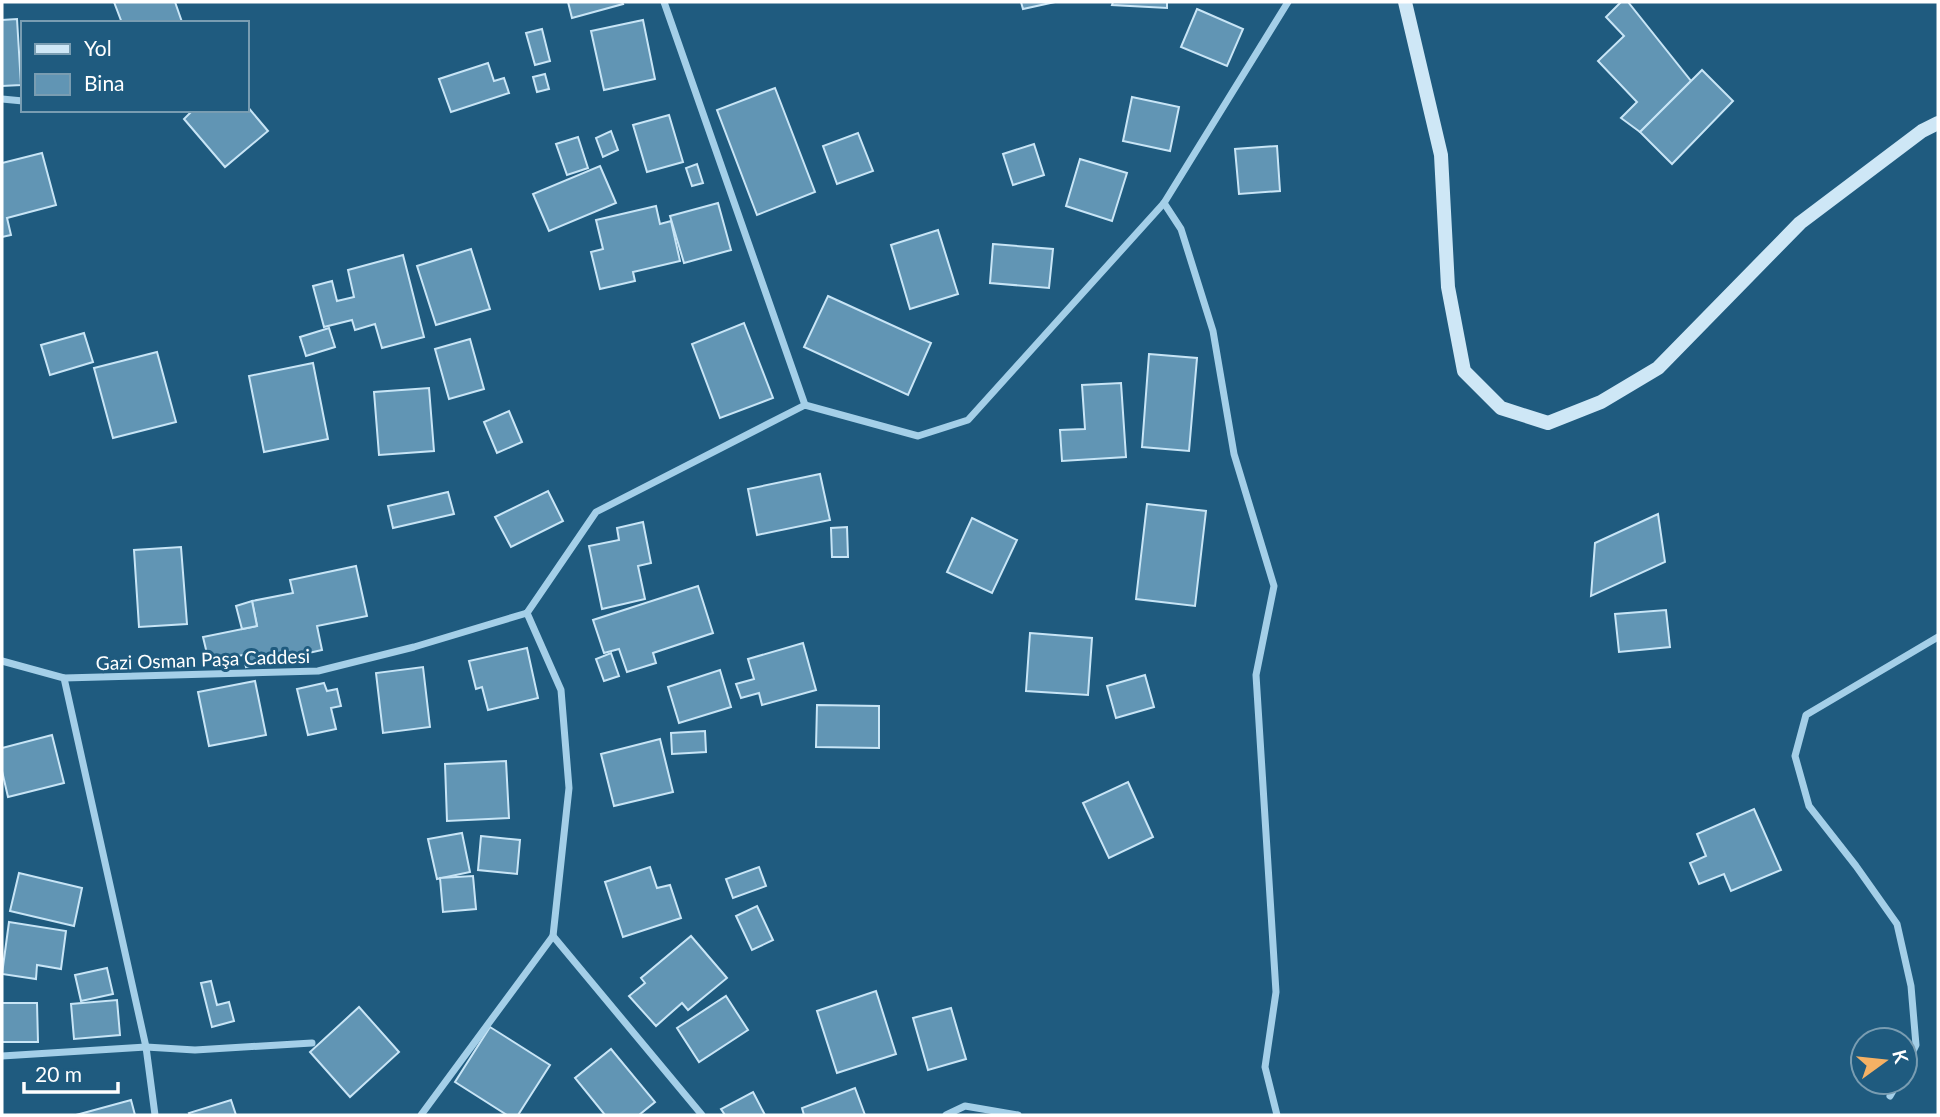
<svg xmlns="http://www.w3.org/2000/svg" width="1940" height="1117" font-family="Lato,sans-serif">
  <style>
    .building { fill: #6195b4; stroke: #c8e5f6; stroke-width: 2 }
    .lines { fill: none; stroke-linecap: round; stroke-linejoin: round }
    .street { stroke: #a4cfe8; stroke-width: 7 }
    .secondary { stroke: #cee7f6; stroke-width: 14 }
    .labels { text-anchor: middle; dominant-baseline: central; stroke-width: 6; stroke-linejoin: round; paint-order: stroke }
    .street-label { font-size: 19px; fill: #fff; stroke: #1f5b7f }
  </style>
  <rect width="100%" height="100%" fill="#1f5b7f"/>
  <g class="building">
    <polygon points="114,2 175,2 182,22 122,23"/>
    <polygon points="568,2 622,2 623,4 572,18"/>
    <polygon points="1021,2 1055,2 1023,9"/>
    <polygon points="1113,2 1167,2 1167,8 1112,5"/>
    <polygon points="1621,2 1628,2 1691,81 1640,132 1621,118 1637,102 1598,61 1624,36 1606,17"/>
    <polygon points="1197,9 1243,29 1227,66 1181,47"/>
    <polygon points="17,19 21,85 2,86 2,20"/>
    <polygon points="643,20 655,79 604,90 591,31"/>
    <polygon points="542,29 550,61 535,65 526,33"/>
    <polygon points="488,63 494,81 504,78 509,93 451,112 439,79"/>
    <polygon points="1702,70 1733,101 1672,164 1640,132"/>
    <polygon points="545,74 549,89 537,92 533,77"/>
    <polygon points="775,88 815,192 757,215 717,110"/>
    <polygon points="1132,97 1179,107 1170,151 1123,141"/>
    <polygon points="247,106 268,131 225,167 184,119 193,110 247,110"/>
    <polygon points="669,115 683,162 647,172 633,125"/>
    <polygon points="611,131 618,150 603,157 596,138"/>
    <polygon points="858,133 873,171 837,184 823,146"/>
    <polygon points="578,137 588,168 567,175 556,144"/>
    <polygon points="1034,144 1044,175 1013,185 1003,154"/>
    <polygon points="1277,146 1280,191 1239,194 1235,149"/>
    <polygon points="42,153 56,205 7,218 11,235 2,237 2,163"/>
    <polygon points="1080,159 1127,173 1112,221 1066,206"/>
    <polygon points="697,164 703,183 692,186 686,168"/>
    <polygon points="600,166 616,203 549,231 533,194"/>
    <polygon points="718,203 731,250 684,263 670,216"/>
    <polygon points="656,206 660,224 671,221 680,261 633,272 635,281 600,289 591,252 603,249 596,220"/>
    <polygon points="938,230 958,294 910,309 891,245"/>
    <polygon points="993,244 1053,249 1049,288 990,283"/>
    <polygon points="471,249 490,309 436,325 417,266"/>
    <polygon points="403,255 424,337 382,348 375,324 355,330 352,320 324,327 313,286 332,281 337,301 354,297 348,270"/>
    <polygon points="828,296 931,343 908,395 804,347"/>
    <polygon points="744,323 773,398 720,418 692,344"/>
    <polygon points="329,328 335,347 306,356 300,337"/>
    <polygon points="84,333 93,362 50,375 41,345"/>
    <polygon points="470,339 484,389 449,399 435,349"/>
    <polygon points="157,352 176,422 113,438 94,368"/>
    <polygon points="1149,354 1197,358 1189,451 1142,447"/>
    <polygon points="313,363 328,439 264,452 249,376"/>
    <polygon points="1121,383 1126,457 1062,461 1060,430 1085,429 1082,385"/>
    <polygon points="429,388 434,451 379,455 374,392"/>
    <polygon points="509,411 522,442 497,453 484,422"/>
    <polygon points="820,474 830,520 757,535 748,489"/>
    <polygon points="548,491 563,521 511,547 495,517"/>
    <polygon points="448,492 454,514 393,528 388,506"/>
    <polygon points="1147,504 1206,511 1195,606 1136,599"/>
    <polygon points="1658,514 1665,562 1591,596 1595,543"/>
    <polygon points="972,518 1017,540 992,593 947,572"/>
    <polygon points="643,522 651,563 638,566 645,599 602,609 589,546 619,540 617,528"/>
    <polygon points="847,527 848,557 832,557 831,528"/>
    <polygon points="181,547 187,624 139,627 134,550"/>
    <polygon points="356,566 367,616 317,626 322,650 246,667 243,655 209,662 203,637 257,626 252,601 293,593 290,580"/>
    <polygon points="698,586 713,633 653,653 656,663 627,672 619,649 604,653 593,620"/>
    <polygon points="252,601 257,626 242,629 236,606"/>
    <polygon points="1666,610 1670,647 1619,652 1615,614"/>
    <polygon points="1030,633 1092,638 1088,695 1026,691"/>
    <polygon points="803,643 816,690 762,705 759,693 741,698 736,684 754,679 748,659"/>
    <polygon points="527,648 538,698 488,710 482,687 476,689 469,661"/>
    <polygon points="611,653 619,676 604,681 596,659"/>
    <polygon points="423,667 430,727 383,733 376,673"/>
    <polygon points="720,670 731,707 679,723 668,687"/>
    <polygon points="1145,675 1154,707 1116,718 1107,686"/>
    <polygon points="255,681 266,735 209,746 198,692"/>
    <polygon points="324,683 327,691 337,689 341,706 331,708 336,729 308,735 297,689"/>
    <polygon points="817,705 879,706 879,748 816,747"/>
    <polygon points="705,731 706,752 672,754 671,733"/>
    <polygon points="52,735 64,783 8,797 2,771 2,748"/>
    <polygon points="660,739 673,792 614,806 601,754"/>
    <polygon points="506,761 509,818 447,821 445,764"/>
    <polygon points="1128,782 1153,837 1109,858 1083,803"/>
    <polygon points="1754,809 1781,870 1731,891 1724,874 1699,884 1690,863 1706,856 1697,834"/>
    <polygon points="462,833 470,872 437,879 428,839"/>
    <polygon points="481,836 520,840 517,874 478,870"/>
    <polygon points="650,867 657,888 670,885 681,918 623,937 605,882"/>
    <polygon points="759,867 766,886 733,898 726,879"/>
    <polygon points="19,873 82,888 74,926 10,911"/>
    <polygon points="473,876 476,909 443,912 440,878"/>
    <polygon points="757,906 773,940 752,950 736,916"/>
    <polygon points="9,922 66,931 61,969 37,965 36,979 2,974"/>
    <polygon points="691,936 727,978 688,1010 682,1003 656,1026 629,996 645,983 641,978"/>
    <polygon points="107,968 113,994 81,1001 75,975"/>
    <polygon points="211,981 217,1005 229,1002 234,1021 212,1027 201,983"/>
    <polygon points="876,991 896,1054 837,1073 817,1011"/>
    <polygon points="726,996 748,1030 699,1062 677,1028"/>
    <polygon points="117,1000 120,1035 74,1039 71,1004"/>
    <polygon points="2,1003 37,1003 38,1042 2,1042"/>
    <polygon points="359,1007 399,1052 350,1097 310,1052"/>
    <polygon points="951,1008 966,1059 928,1070 913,1018"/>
    <polygon points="490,1027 550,1065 518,1115 507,1115 455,1082"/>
    <polygon points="611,1049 655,1102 639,1115 605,1115 575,1078"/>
    <polygon points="855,1088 865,1115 804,1115 802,1108"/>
    <polygon points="753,1092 765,1115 725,1115 721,1109"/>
    <polygon points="131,1100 135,1115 76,1115"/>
    <polygon points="231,1100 236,1115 190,1115 189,1113"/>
  </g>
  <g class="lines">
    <g class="street">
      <polyline points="664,2 805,405"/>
      <polyline points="2,99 23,101"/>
      <polyline points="1164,203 1181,229 1213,331 1234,454 1274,586 1256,675 1276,992 1265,1067 1277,1115"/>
      <polyline points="527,613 596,512 805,405 918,436 968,420 1164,203 1288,2"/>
      <polyline points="2,661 64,678 318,671 414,647 527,613"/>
      <polyline points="64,678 146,1047 155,1115"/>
      <polyline points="553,936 702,1115"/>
      <polyline points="2,1056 146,1047 195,1050 312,1043"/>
      <polyline points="1905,1068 1916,1045 1911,986 1897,924 1856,866 1809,806 1795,756 1806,715 1938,637"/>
      <polyline points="1890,1096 1898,1082"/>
      <polyline points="421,1115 553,936 569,788 561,690 527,613"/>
      <polyline points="946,1115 965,1106 1018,1115"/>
    </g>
    <polyline class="secondary" points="1405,2 1441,155 1448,287 1464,371 1501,408 1548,423 1601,402 1658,368 1800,223 1922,131 1938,123"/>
  </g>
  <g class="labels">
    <g class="street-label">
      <text transform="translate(203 659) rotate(-2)">Gazi Osman Paşa Caddesi</text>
    </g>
  </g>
  <rect width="1940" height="1117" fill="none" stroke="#ffffff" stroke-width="7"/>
  <rect x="21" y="21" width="228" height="91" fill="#1f5b7f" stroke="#799db2" stroke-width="2"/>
  <rect x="35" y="44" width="35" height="10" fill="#cee7f6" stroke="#799db2" stroke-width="2"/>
  <text x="84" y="56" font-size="21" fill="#ffffff">Yol</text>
  <rect x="35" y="74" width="35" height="21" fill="#6195b4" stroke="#799db2" stroke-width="2"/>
  <text x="84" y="91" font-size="21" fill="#ffffff">Bina</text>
  <g transform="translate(1884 1061) rotate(75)"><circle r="33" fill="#1f5b7f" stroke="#799db2" stroke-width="2"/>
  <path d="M0-5L12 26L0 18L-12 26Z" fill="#f5b164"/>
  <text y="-10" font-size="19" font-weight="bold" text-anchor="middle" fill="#ffffff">K</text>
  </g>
  <path d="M24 1082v10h94v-10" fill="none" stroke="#ffffff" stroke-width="3.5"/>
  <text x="35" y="1082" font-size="21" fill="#ffffff" stroke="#1f5b7f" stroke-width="5" paint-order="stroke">20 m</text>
</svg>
